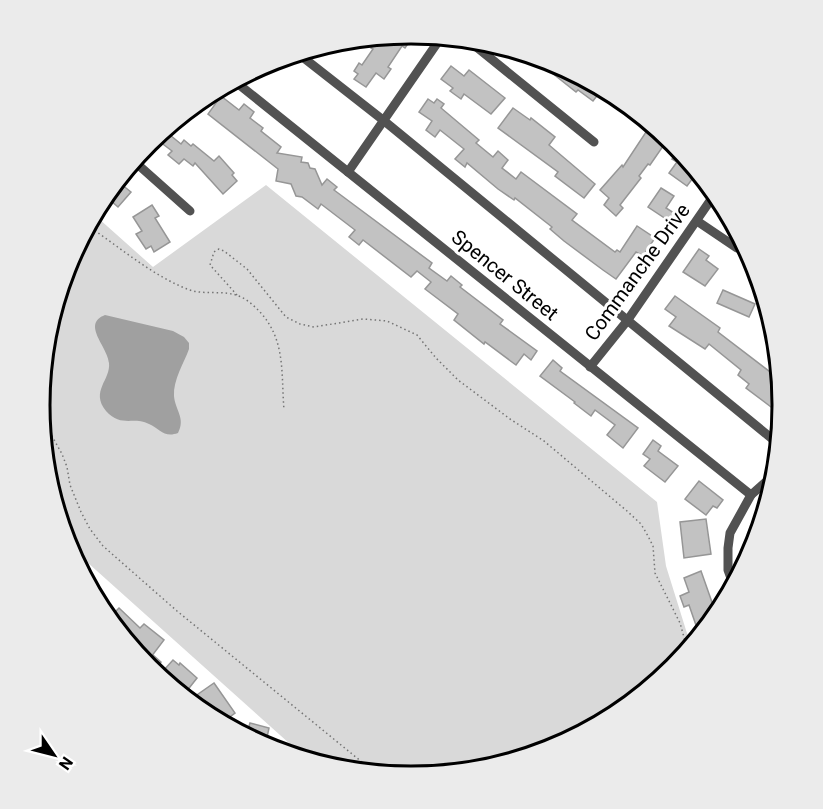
<svg xmlns="http://www.w3.org/2000/svg" width="823" height="809" font-family="Roboto,sans-serif">
  <style>
    .green { fill: #d9d9d9 }
    .water { fill: #a0a0a0 }
    .building { fill: #c2c2c2; stroke: #969696; stroke-width: 1.5 }
    .lines { fill: none; stroke-linecap: round; stroke-linejoin: round }
    .path { stroke: #747474; stroke-width: 1.5; stroke-dasharray: 1.5 3; stroke-linecap: butt }
    .minor { stroke: #525252; stroke-width: 9 }
    .labels { text-anchor: middle; dominant-baseline: central; stroke-width: 6; stroke-linejoin: round; paint-order: stroke }
    .street-label { font-size: 20px; fill: #000; stroke: #fff }
    .rim { fill: none; stroke: #000; stroke-width: 3 }
  </style>
  <rect width="100%" height="100%" fill="#fff"/>
  <polygon class="green" points="266,185 657,502 666,566 690,643 674,667 553,748 411,776 284,751 290,744 68,545 40,404 68,262 98,218 153,267"/>
  <path class="water" d="M105 315 173 331 184 337 189 343V349C184 363 173 380 174 396 175 410 186 418 178 433 164 438 160 429 149 424 133 416 121 428 106 411 90 391 111 380 109 363 108 347 81 324 105 315Z"/>
  <g class="building">
    <polygon points="407,34 412,38 405,48 402,46 388,67 391,69 384,79 376,73 366,87 354,79 358,74 354,71 359,63 362,65 373,49 371,48 376,41 381,44 385,38"/>
    <polygon points="559,65 600,92 593,101 578,90 576,92 552,73"/>
    <polygon points="451,66 464,76 469,70 505,98 491,114 464,94 461,99 450,91 453,88 441,79"/>
    <polygon points="221,96 239,110 244,104 254,112 250,118 263,128 261,131 281,147 277,153 302,157 301,162 308,163 310,168 315,169 322,185 327,179 337,187 334,190 432,263 429,268 447,281 451,276 462,285 460,287 503,320 500,324 537,351 531,360 524,354 516,365 485,342 484,344 454,320 458,314 425,289 431,282 417,271 411,277 363,240 359,245 349,237 355,230 321,204 318,209 302,197 296,196 291,184 276,181 278,169 208,114"/>
    <polygon points="428,99 434,103 437,99 444,104 441,108 479,140 476,143 493,157 498,151 508,160 502,168 516,179 521,172 577,214 572,220 615,252 617,250 620,252 637,226 655,238 643,256 636,252 616,279 603,270 564,241 550,229 552,227 515,198 514,200 498,189 467,163 465,167 455,159 464,149 440,130 435,137 426,130 432,121 419,112"/>
    <polygon points="513,108 530,120 531,118 555,137 549,145 595,184 584,198 555,176 558,172 498,128"/>
    <polygon points="165,131 181,144 184,140 191,146 193,144 214,161 219,156 234,173 232,175 237,181 223,194 195,163 193,166 184,159 179,164 168,155 172,151 155,138"/>
    <polygon points="646,132 655,138 659,133 668,139 650,165 648,164 639,176 641,178 620,205 623,208 616,216 604,205 609,198 600,190 622,165 623,167"/>
    <polygon points="678,151 682,154 696,174 687,186 669,173 677,162 672,159"/>
    <polygon points="121,184 131,192 118,207 110,200"/>
    <polygon points="661,188 674,196 666,208 674,213 669,221 648,207"/>
    <polygon points="152,205 159,216 155,218 170,242 154,252 151,246 146,249 136,234 142,231 133,217"/>
    <polygon points="699,249 709,256 706,260 718,269 705,286 683,272"/>
    <polygon points="723,290 755,304 749,317 717,303"/>
    <polygon points="675,296 720,328 718,332 778,378 782,409 778,406 775,410 746,388 749,384 738,375 741,370 709,344 705,349 669,326 676,317 665,309"/>
    <polygon points="553,360 562,368 560,371 638,428 623,448 607,435 615,425 595,410 591,416 574,403 575,402 540,376"/>
    <polygon points="653,440 661,446 658,451 678,466 665,482 644,466 650,459 643,454"/>
    <polygon points="699,481 723,500 717,508 713,506 706,515 685,499"/>
    <polygon points="706,519 711,554 684,558 680,522"/>
    <polygon points="701,571 714,608 698,631 689,605 684,607 680,596 689,592 684,578"/>
    <polygon points="119,608 140,628 144,624 164,640 148,661 141,656 113,614"/>
    <polygon points="153,655 161,662 154,671 146,663"/>
    <polygon points="173,660 179,665 180,663 197,678 186,692 175,685 178,682 164,670"/>
    <polygon points="214,683 235,713 227,719 194,697"/>
    <polygon points="250,723 269,728 266,742 257,739 247,733"/>
  </g>
  <g class="lines">
    <g class="path">
      <path d="M91 228C122 249 152 275 187 289 204 296 225 289 241 297 248 300 254 306 259 311 286 339 281 373 284 410"/>
      <polyline points="237,295 210,265 214,252 219,249 224,251 247,269 286,317 300,324 314,327 363,319 387,321 417,335 436,358 458,380 510,419 544,441 627,511 641,524 648,536 653,546 655,573 680,623 687,648"/>
      <polyline points="43,420 62,454 67,467 70,485 81,512 90,529 103,546 177,611 368,767"/>
    </g>
    <g class="minor">
      <polyline points="474,45 594,142"/>
      <polyline points="300,55 383,120 776,442"/>
      <polyline points="237,83 751,495"/>
      <polyline points="135,162 190,211"/>
      <polyline points="348,172 440,39"/>
      <polyline points="697,221 737,248"/>
      <polyline points="590,367 627,321 712,198"/>
      <polyline points="732,581 728,570 728,548 730,533 751,495 768,480"/>
    </g>
  </g>
  <g class="labels">
    <g class="street-label">
      <text transform="translate(637 272) rotate(-54)">Commanche Drive</text>
      <text transform="translate(505 275) rotate(39)">Spencer Street</text>
    </g>
  </g>
  <path d="M0 0H823V809H0ZM50 405a361 361 0 1 1 722 0a361 361 0 1 1-722 0Z" fill="#ebebeb" fill-rule="evenodd"/>
  <path class="rim" d="M50 405a361 361 0 1 1 722 0a361 361 0 1 1-722 0Z"/>
  <g transform="translate(54 755) rotate(125)" stroke="#ffffff" stroke-width="4.5" paint-order="stroke">
  <path d="M0-4.5L10 22L0 15L-10 22Z" fill="#000000"/>
  <text y="-9" font-size="16" font-weight="bold" text-anchor="middle" fill="#000000">N</text>
  </g>
</svg>
